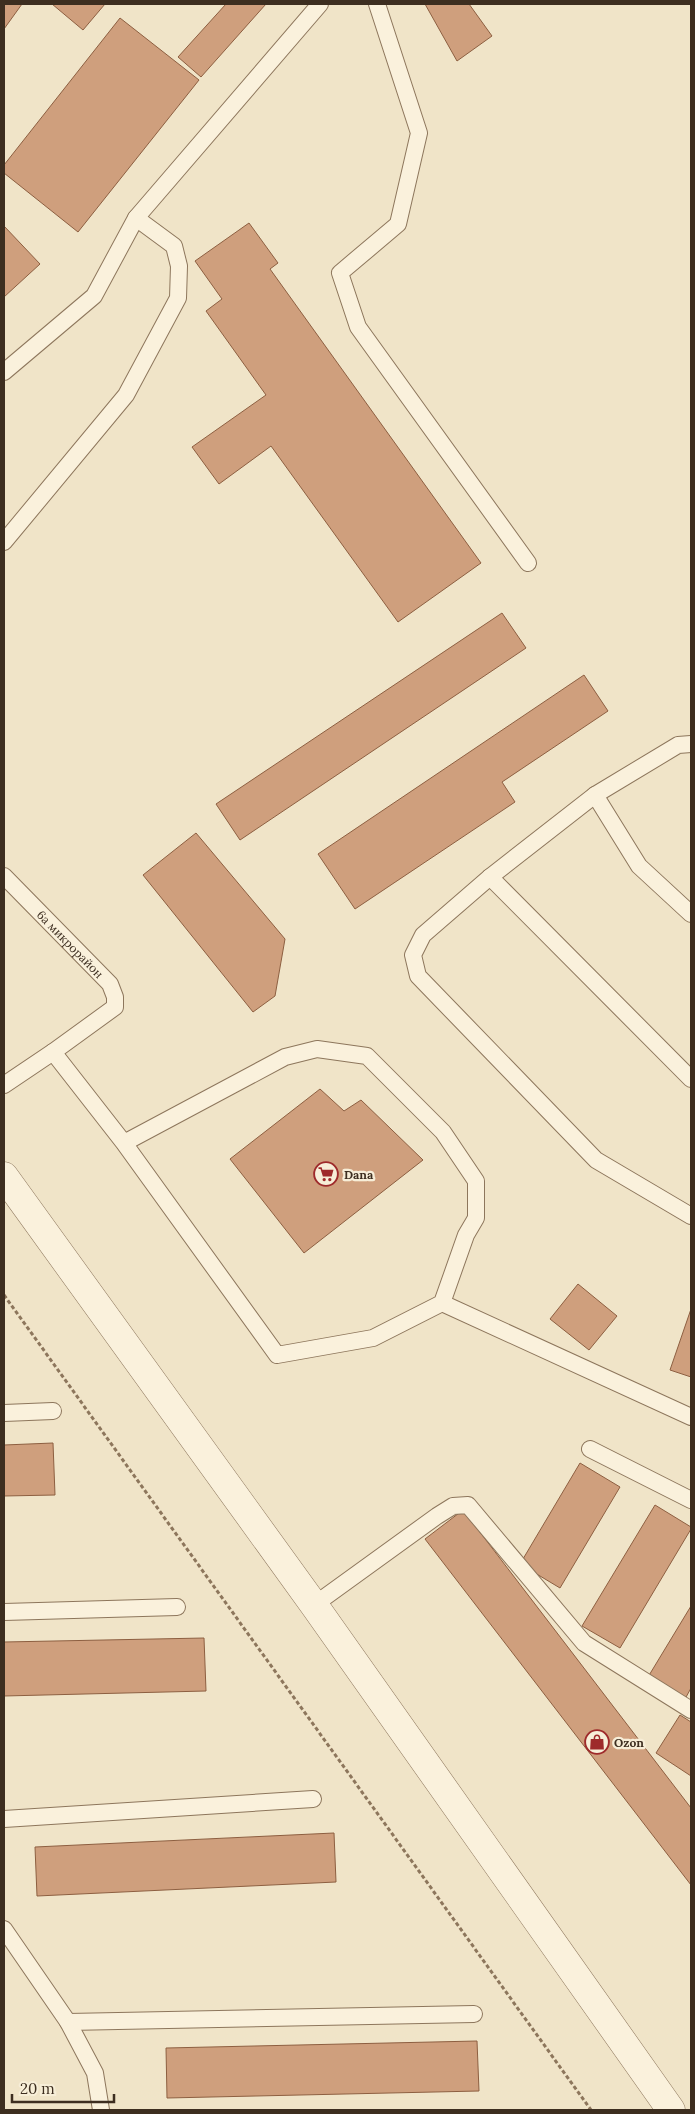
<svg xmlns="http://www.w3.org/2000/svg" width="695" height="2114" font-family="Lora,serif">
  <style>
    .building { fill: #cf9f7d; stroke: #8d5f41 }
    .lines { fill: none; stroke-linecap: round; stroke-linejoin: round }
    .service-casing { stroke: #8d765c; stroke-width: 18 }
    .tertiary-casing { stroke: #8d765c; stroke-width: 29 }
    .path { stroke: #8d765c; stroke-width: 3; stroke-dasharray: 4 2.5; stroke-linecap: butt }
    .service { stroke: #faf1dc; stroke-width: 16 }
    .tertiary { stroke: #faf1dc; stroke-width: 28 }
    .labels { text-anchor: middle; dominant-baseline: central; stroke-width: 4.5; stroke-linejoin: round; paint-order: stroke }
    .street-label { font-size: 12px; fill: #3d2e20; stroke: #f7eed8 }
    .poi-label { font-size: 12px; font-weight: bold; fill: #3d2e20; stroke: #f7eed8; text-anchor: start }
  </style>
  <rect width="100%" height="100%" fill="#f0e4c8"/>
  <g class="building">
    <polygon points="4,4 22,4 4,29"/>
    <polygon points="52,4 105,4 83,30"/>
    <polygon points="226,4 266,4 201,77 178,57"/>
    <polygon points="425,4 469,4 492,36 457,61"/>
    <polygon points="120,18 199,80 78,232 4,173 4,165"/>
    <polygon points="249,223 278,263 270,269 481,563 398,622 271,446 219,484 192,447 266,395 206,311 222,299 195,261"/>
    <polygon points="4,226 40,264 4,297"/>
    <polygon points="502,613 526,648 240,840 216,804"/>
    <polygon points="584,675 608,711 502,782 515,802 355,909 318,854"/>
    <polygon points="196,833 285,939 275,996 253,1012 143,875"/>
    <polygon points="320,1089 344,1111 361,1100 423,1160 304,1253 230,1159"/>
    <polygon points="578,1284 617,1316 589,1350 550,1319"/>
    <polygon points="691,1309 691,1377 670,1370"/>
    <polygon points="53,1443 55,1495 4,1496 4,1445"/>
    <polygon points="580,1463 620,1487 560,1588 520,1564"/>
    <polygon points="655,1505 691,1527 691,1529 620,1648 582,1626"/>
    <polygon points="463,1510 691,1808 691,1885 425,1539"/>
    <polygon points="691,1606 691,1688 685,1699 648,1677"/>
    <polygon points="204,1638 206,1691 4,1696 4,1642"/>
    <polygon points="680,1715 691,1722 691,1776 656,1753"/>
    <polygon points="334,1833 336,1882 37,1896 35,1847"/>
    <polygon points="477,2041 479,2091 167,2098 166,2048"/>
  </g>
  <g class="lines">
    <g class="service-casing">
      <g id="service">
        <polyline points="377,4 419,133 398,224 340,273 358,327 528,563"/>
        <polyline points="4,372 94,296 136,218 320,4"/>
        <polyline points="4,542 126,395 178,298 179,266 174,246 136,218"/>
        <polyline points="691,744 678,745 595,795 490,877 423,935 413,955 418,976 596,1160 691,1216"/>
        <polyline points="595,795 639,866 691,914"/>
        <path id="s1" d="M4 876 110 984 115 997V1007L53 1052"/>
        <polyline points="490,877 691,1079"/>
        <polyline points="4,1085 53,1052 124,1143 277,1355 373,1338 442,1303 466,1235 476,1218 476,1181 443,1132 367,1056 317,1049 285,1057 124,1143"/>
        <polyline points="442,1303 691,1417"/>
        <polyline points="4,1413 53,1411"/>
        <polyline points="590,1449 691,1500"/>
        <polyline points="314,1605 437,1516 453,1506 468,1505 584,1643 691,1710"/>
        <polyline points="4,1612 177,1607"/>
        <polyline points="4,1819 313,1799"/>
        <polyline points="4,1929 68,2022 95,2073 101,2110"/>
        <polyline points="68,2022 474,2014"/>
      </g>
    </g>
    <g class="tertiary-casing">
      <polyline id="tertiary" points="4,1176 314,1605 671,2110"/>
    </g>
    <polyline class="path" points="4,1295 591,2110"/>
    <use href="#service" class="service"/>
    <use href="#tertiary" class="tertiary"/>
  </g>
  <defs>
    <g id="supermarket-ring" transform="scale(1.25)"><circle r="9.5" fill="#f7eed8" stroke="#9e2a2b" stroke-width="1.5"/><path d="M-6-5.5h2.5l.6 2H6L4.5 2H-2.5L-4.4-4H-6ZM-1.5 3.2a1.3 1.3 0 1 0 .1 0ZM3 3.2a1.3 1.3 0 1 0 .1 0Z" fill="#9e2a2b"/></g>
    <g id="shop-ring" transform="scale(1.25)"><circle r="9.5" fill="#f7eed8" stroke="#9e2a2b" stroke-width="1.5"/><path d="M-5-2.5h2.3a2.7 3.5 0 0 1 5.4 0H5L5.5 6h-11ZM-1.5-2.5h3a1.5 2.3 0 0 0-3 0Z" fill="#9e2a2b"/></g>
  </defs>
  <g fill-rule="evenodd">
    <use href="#supermarket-ring" x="326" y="1174"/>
    <use href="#shop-ring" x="597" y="1742"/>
  </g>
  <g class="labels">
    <g class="street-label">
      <text stroke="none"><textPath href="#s1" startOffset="95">6а микрорайон</textPath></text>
    </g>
    <g class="poi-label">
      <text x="344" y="1174">Dana</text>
      <text x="614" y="1742">Ozon</text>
    </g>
  </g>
  <rect width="695" height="2114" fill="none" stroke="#3d2e20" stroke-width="10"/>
  <path d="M12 2094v8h102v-8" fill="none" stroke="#3d2e20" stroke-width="2.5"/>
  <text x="20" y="2094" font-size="15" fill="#3d2e20" stroke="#f7eed8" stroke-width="4" paint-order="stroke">20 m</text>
</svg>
